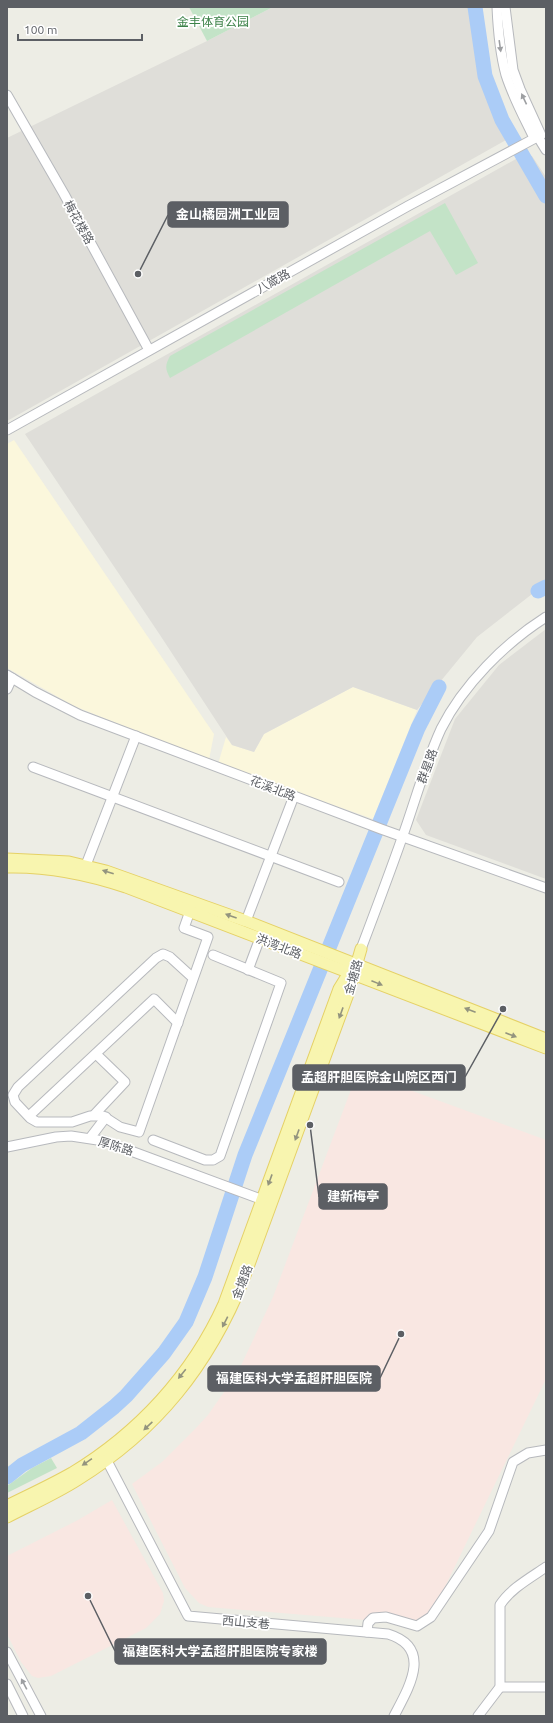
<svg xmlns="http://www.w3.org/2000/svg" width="553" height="1723" font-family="Ubuntu,'Noto Sans SC',sans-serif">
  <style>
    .commercial { fill: #fbf7dc }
    .industrial { fill: #dfded9 }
    .medical { fill: #f9e7e2 }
    .green { fill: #c3e3c7 }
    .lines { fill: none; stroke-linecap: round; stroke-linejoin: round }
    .river { stroke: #abccf7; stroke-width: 15 }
    .minor-casing { stroke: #b7b9bd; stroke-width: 11 }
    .major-casing { stroke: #e5d166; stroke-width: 13 }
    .minor { stroke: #fff; stroke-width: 9 }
    .major { stroke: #f8f5af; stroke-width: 11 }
    .oneway { fill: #9d9fa2 }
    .oneway2 { fill: #93947e }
    .labels { text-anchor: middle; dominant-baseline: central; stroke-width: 3.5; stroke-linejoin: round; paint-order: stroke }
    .park-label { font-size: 12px; fill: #3d8249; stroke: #fff }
    .street-label { font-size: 12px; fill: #5c5f64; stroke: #fff }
    .leader { fill: none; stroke: #5c5f64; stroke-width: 1.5 }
    .callout-dot { fill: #5c5f64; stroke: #fff; stroke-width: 1.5 }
    .callout { fill: #5c5f64; stroke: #5c5f64; stroke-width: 1.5 }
    .callout-label { font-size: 13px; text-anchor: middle; font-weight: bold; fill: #fff }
  </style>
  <rect width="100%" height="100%" fill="#edede5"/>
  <g class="commercial">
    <polygon points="14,440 214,734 209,760 74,706 7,668 7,444"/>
    <polygon points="353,687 417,710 373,819 218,764 226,737 232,745 254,752 264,734"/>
  </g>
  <g class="industrial">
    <polygon points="273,7 478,7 488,55 491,88 515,135 7,421 7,138 207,41"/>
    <polygon points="523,155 532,156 546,177 546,584 536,591 477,637 417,710 353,687 264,734 254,752 232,745 160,635 25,434"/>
    <polygon points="546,629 546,879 426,835 416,820 455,719 499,665"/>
  </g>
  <g class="medical">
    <polygon points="358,1071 546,1140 546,1379 440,1597 429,1613 413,1622 394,1614 369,1614 366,1620 208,1607 199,1603 185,1588 132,1484 162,1462 196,1428 208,1415 238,1372 273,1297"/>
    <polygon points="112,1500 163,1593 164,1601 160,1614 146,1628 51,1676 38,1678 32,1676 21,1662 7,1634 7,1556 78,1520"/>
  </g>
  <g class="green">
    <polygon points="189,7 273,7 207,41"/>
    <path d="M445 203 478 263 456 275 430 231 170 378C165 369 165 365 170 356Z"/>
    <polygon points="51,1458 57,1468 7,1493 7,1486 32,1468"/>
  </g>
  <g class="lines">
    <g class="river">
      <polyline points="475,7 485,76 502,120 546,196"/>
      <polyline points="538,591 546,587"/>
      <polyline points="7,1477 22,1465 81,1433 114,1407 126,1396 164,1353 186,1322 205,1277 245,1155 418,728 439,687"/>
    </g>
    <g class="minor-casing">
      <g id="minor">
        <path d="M497 7C498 30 500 53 506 75 513 97 524 117 534 138"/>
        <polyline points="7,95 64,194 149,350"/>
        <polyline points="538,137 546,150"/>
        <polyline points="7,430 408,206 541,135 520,89 513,70 505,7"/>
        <polyline points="7,675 35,692 80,715 381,829 546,888"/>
        <polyline points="7,689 12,678"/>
        <polyline points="33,767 339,882"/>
        <polyline points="86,865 136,736"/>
        <polyline points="190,911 184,928 208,937 139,1132 120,1127 103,1116 90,1116 72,1122 37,1122 30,1118 15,1102 13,1095 18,1087 156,958 163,954 170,957 193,978"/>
        <polyline points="246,921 294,796"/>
        <path d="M361 949C375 912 389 875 402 838 415 802 425 764 441 729 463 685 505 643 546 617"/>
        <polyline points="248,970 260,938"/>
        <polyline points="94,1115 125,1082 96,1054"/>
        <polyline points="29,1116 154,999 178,1023"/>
        <polyline points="90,1138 106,1117"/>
        <polyline points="153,1140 205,1160 213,1160 220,1156 281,983 213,955"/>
        <polyline points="7,1147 56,1137 71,1136 104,1141 263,1200"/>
        <path d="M104 1455 188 1616 388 1634C434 1648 408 1689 394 1716"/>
        <polyline points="367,1632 368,1623 373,1618 386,1617 417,1626 431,1617 489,1531 513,1462 528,1453 546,1450"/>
        <polyline points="7,1652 41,1716"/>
        <polyline points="7,1684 23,1716"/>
        <polyline points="500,1687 546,1687"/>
        <path d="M478 1716 500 1687V1605C510 1589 530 1578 546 1567"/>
      </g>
    </g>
    <g class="major-casing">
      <g id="major">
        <polyline points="7,859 69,862 106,871 246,921 546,1039"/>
        <path d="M7 867C48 866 87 874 126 887L546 1048"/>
        <path d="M7 1506C29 1495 51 1485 72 1473 138 1433 192 1375 224 1304L339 989 352 968"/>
        <path d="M7 1517C30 1505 55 1494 77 1480 157 1431 209 1365 244 1278L348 994 361 949"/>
      </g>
    </g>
    <use href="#minor" class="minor"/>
    <use href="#major" class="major"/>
  </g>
  <defs><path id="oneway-solid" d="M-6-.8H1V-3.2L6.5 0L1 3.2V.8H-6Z"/></defs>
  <g class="oneway">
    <use href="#oneway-solid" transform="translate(500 46) rotate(82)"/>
    <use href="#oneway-solid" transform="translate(524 99) rotate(-115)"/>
    <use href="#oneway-solid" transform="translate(24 1684) rotate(-118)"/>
  </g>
  <g class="oneway2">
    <use href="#oneway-solid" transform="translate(108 872) rotate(-162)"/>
    <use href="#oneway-solid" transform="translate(231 916) rotate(-160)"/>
    <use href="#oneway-solid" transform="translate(377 983) rotate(22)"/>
    <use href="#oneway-solid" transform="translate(470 1010) rotate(-159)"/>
    <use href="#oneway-solid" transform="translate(341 1013) rotate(110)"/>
    <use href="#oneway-solid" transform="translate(511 1035) rotate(21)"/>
    <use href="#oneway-solid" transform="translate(297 1135) rotate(110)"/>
    <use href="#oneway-solid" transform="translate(270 1180) rotate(110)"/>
    <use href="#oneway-solid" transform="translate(225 1322) rotate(117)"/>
    <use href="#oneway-solid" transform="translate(182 1374) rotate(129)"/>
    <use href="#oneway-solid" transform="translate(148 1426) rotate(137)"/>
    <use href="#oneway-solid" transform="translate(87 1462) rotate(146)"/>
  </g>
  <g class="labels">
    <g class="park-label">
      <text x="213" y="21">金丰体育公园</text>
    </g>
    <g class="street-label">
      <text transform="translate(79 222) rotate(61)">梅花楼路</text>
      <text transform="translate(273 281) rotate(-29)">八箴路</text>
      <text transform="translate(427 766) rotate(-70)">群星路</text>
      <text transform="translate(273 788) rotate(21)">花溪北路</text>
      <text transform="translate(279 946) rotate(21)">洪湾北路</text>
      <text transform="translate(353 977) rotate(-74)">金塘路</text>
      <text transform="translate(116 1146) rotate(17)">厚陈路</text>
      <text transform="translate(242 1282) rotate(-69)">金塘路</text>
      <text transform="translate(246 1622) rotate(5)">西山支巷</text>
    </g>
  </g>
  <path class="leader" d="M138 274L168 215M503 1009L465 1077M310 1125L319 1197M401 1334L380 1378M88 1596L115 1651"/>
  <g class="callout-dot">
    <circle cx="138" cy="274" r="4"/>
    <circle cx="503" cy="1009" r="4"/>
    <circle cx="310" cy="1125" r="4"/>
    <circle cx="401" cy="1334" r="4"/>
    <circle cx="88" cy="1596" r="4"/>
  </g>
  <g class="callout">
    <rect x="168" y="202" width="120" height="25" rx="4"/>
    <rect x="293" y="1065" width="172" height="25" rx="4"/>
    <rect x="319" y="1184" width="68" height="25" rx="4"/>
    <rect x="208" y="1366" width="172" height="25" rx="4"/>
    <rect x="115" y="1639" width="211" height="25" rx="4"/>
  </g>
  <g class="callout-label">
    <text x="228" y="219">金山橘园洲工业园</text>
    <text x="379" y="1082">孟超肝胆医院金山院区西门</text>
    <text x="353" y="1201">建新梅亭</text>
    <text x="294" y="1383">福建医科大学孟超肝胆医院</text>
    <text x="220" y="1656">福建医科大学孟超肝胆医院专家楼</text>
  </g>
  <rect width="553" height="1723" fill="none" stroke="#5c5f64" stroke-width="16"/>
  <path d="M18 34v6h124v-6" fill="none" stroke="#5c5f64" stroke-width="2"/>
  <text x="24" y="34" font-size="12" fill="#5c5f64" stroke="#ffffff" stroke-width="3" paint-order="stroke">100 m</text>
</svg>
